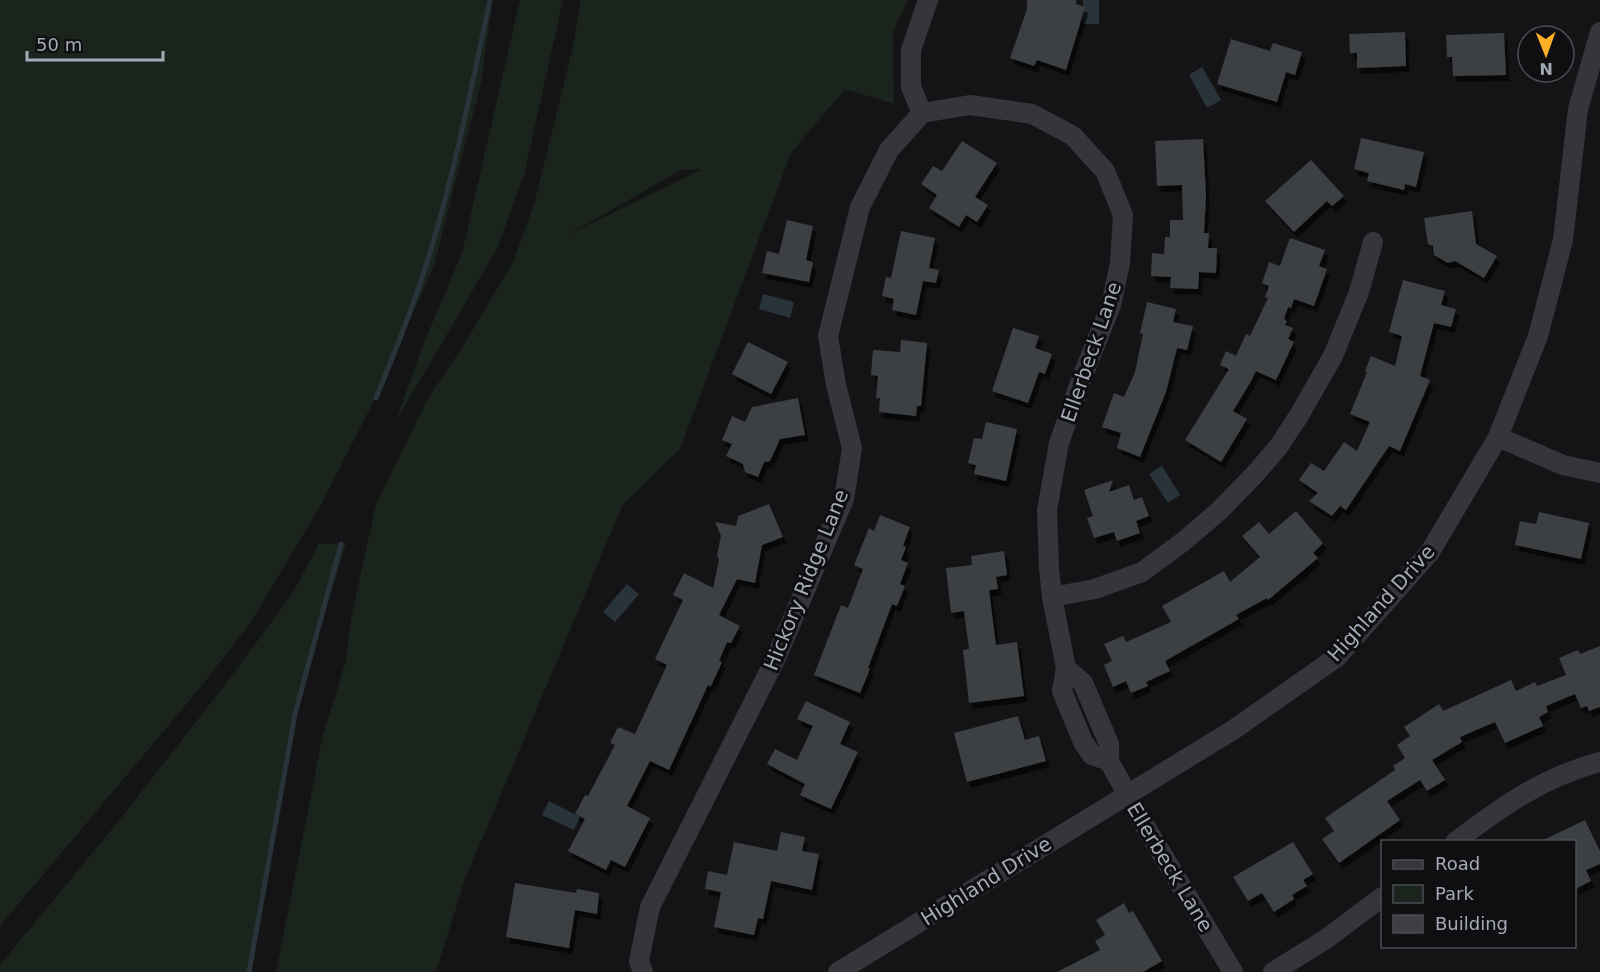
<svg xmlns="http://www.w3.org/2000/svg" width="1600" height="972" font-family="'DejaVu Sans',sans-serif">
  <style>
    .green { fill: #1b241c; fill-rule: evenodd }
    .water { fill: #29333a }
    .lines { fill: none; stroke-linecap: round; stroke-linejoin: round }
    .stream { stroke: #29333a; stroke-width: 5 }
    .building { fill: #3d3f43; filter: url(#shadow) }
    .minor { stroke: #34363b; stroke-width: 20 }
    .labels { text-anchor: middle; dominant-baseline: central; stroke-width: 6; stroke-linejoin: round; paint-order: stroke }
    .street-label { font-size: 20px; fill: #a4aab7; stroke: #0f0f11 }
  </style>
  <defs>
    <filter id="shadow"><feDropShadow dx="3.5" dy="6" stdDeviation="0" flood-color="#0009"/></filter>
  </defs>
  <rect width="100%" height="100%" fill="#141416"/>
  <g class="green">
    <polygon points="0,0 483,0 492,4 481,83 434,265 379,391 320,506 252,621 199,689 0,926"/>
    <polygon points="520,0 563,0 524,175 497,249 396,421 423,345 462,253"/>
    <path d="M581 0H908L893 32 894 104 845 89 791 153 680 449 623 504 464 882 436 972H276L322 739 346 660 351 619 376 504 428 398 462 348 514 260 535 201 573 46ZM700 169V170L568 235 681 170Z"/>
    <polygon points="346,543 296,708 247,972 0,972 0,965 117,823 224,686 292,594 319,544"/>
  </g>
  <g class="water">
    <rect x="1083" y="0" width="16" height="24"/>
    <polygon points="1202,67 1221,100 1207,108 1189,75"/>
    <polygon points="763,294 794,302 790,318 759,309"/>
    <polygon points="1162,466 1180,495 1168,503 1149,474"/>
    <polygon points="627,584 639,594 615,622 603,612"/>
    <polygon points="549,801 580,817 574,830 542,815"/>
  </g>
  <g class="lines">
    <g class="stream">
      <path d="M376 398C396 349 416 300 431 249 456 167 472 83 490 0"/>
      <polyline points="249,972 295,714 341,544"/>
    </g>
  </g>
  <g class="building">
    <polygon points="1027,0 1076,0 1076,4 1085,7 1066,70 1037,60 1034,66 1010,58 1027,9"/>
    <polygon points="1405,32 1406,66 1357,68 1357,53 1350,53 1349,34"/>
    <polygon points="1504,33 1506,75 1453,76 1452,57 1447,57 1446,35"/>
    <polygon points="1231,39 1270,51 1273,43 1302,52 1295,75 1286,72 1277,102 1217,84"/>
    <polygon points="1361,138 1424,152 1416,187 1405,184 1404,190 1367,181 1369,173 1354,169"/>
    <polygon points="1203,139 1206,196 1204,233 1209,233 1208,248 1217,248 1216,273 1199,272 1198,289 1170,288 1171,277 1151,276 1152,253 1164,254 1165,237 1170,237 1170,220 1183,220 1182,185 1157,186 1155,141"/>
    <polygon points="962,141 997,163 975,197 988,205 977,222 966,215 959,227 929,208 937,195 921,184 933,166 942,171"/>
    <polygon points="1311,160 1344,196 1332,206 1327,201 1294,232 1265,201"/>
    <polygon points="1472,211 1476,244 1497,256 1484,278 1455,261 1448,263 1434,255 1433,246 1428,244 1424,218"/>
    <polygon points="787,220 813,226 806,260 813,262 809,282 762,273 767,251 779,254"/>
    <polygon points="901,231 935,238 929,268 939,270 936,283 923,281 916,315 892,310 894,299 882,296 886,277 891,278"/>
    <polygon points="1290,238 1325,250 1319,266 1327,269 1314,306 1294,299 1291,308 1288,307 1284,319 1287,321 1285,325 1293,328 1288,339 1294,342 1276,380 1256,371 1250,383 1233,411 1247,419 1221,462 1185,440 1229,369 1220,365 1226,351 1236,356 1246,334 1250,336 1268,298 1265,297 1269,286 1262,283 1269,262 1280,266"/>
    <polygon points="1403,280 1445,291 1441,305 1456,309 1451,327 1434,323 1420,376 1430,380 1400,451 1389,446 1346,510 1340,506 1332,516 1309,501 1318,493 1299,480 1311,463 1324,471 1344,442 1357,451 1370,422 1350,414 1367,372 1365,371 1371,356 1395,366 1402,336 1389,332"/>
    <polygon points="1147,302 1176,309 1173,322 1193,326 1187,350 1177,348 1166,392 1140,457 1117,448 1121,433 1102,427 1114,393 1124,397 1135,372 1143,334 1140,333"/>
    <polygon points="1013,328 1039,336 1035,348 1052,354 1045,374 1039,372 1028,403 992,391"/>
    <polygon points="901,340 927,343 921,406 917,406 916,416 879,412 880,398 876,398 878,376 871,375 873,350 900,352"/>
    <polygon points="748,342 788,362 771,394 732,374"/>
    <polygon points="798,398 805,435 780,439 770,461 764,462 758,477 745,472 743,464 726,456 732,444 722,440 732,416 745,422 752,407"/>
    <polygon points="986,422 1017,429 1006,481 974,474 976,465 968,463 974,438 982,439"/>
    <polygon points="1113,480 1109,492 1129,485 1134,500 1142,497 1149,516 1136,521 1140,533 1117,541 1114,532 1094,538 1087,518 1093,516 1084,490"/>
    <polygon points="769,504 783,537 762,545 755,583 737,579 719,615 740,626 731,643 727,642 719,661 722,662 711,686 708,685 669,770 650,761 627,806 650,818 625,867 611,860 606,870 568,851 585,819 575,814 585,795 588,796 615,745 610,743 618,727 635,734 667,665 655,659 683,600 673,595 684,573 713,588 719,560 717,555 721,536 715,522 736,526 738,516"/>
    <polygon points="1296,511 1323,543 1313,553 1318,558 1268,600 1267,598 1236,615 1239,619 1165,661 1170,671 1146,682 1148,686 1131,693 1126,681 1113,687 1104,665 1112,661 1104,644 1123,636 1126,642 1171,622 1162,606 1224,571 1230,582 1260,557 1242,536 1259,522 1269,534"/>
    <polygon points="1539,512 1589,523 1581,559 1515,545 1520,521 1536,524"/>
    <polygon points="880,515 910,527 903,546 906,547 901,560 908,563 900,584 905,586 897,606 892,604 868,668 870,669 860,693 814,675 841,605 848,608 863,569 854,565 869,528 874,531"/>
    <polygon points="1004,551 1007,575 996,577 998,589 989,590 996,645 1017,642 1024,696 969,703 963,650 969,649 964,611 951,613 946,568 972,565 971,556"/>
    <polygon points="1600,646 1600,707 1589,711 1587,706 1581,708 1575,694 1546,706 1548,712 1539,717 1543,726 1505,743 1495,722 1460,737 1462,742 1432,760 1445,780 1427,791 1420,780 1387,801 1400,820 1339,863 1322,839 1334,831 1325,818 1395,770 1393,766 1405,758 1397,745 1410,736 1404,727 1439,704 1443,711 1511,680 1516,691 1535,682 1537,686 1566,675 1559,658 1578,650 1580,654"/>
    <polygon points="806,701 850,722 840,744 858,752 831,809 800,795 805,784 767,764 775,749 797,760 813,726 797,719"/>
    <polygon points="1018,716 1025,740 1039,736 1046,761 967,782 954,733"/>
    <polygon points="1585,820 1600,851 1600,864 1586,870 1591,881 1575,889 1575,842 1539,842"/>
    <polygon points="781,832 805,837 802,851 819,854 812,890 771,881 763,919 758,918 754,935 714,927 721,892 705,889 708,871 727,875 734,842 777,851"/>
    <polygon points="1293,842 1313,874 1303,880 1307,886 1292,895 1294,899 1274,912 1262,893 1248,901 1233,877"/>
    <polygon points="515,883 576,893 577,889 599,893 597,914 575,910 569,948 506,937"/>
    <polygon points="1124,903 1129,913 1133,911 1162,961 1143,972 1057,972 1100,950 1095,941 1105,935 1096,920"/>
  </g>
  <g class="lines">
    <g class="minor">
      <polyline points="922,113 970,105 1032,114 1073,136 1105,171 1123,215 1120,263 1111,305 1081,380 1059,443 1047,510 1049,568 1052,597 1066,668 1062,691 1083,742 1092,755 1109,761"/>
      <polyline points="922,113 911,87 911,50 928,0"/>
      <polyline points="1498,437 1563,465 1600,473"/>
      <polyline points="1052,597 1095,589 1142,572 1184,541 1219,511 1256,473 1279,446 1298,417 1333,356 1359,292 1373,242"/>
      <polyline points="1066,668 1083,683 1109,744 1109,761 1139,816 1233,972"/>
      <path d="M1455 842C1501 807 1543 777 1600 762"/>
      <polyline points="643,972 639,961 650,907 776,658 844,499 852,448 836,385 828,336 860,207 889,150 922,113"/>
      <polyline points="838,972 1233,730 1337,657 1430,552 1498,437 1538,336 1563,240 1578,109 1600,32"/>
      <polyline points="1273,972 1326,939 1382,897"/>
    </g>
  </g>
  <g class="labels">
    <g class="street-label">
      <text transform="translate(1091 352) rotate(-71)">Ellerbeck Lane</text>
      <text transform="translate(806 580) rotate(-68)">Hickory Ridge Lane</text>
      <text transform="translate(1381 603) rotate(-48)">Highland Drive</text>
      <text transform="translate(1170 867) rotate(59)">Ellerbeck Lane</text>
      <text transform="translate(986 881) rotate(-32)">Highland Drive</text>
    </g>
  </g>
  <rect x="1381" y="840" width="195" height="108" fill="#0f0f11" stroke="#4b4d53" stroke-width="1.5"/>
  <rect x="1393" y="860" width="30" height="9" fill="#34363b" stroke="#4b4d53" stroke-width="1.5"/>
  <text x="1435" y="870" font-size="18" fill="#a4aab7">Road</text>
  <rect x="1393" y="885" width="30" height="18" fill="#1b241c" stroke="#4b4d53" stroke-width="1.5"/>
  <text x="1435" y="900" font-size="18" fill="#a4aab7">Park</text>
  <rect x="1393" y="915" width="30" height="18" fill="#3d3f43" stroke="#4b4d53" stroke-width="1.5"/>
  <text x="1435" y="930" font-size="18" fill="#a4aab7">Building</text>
  <g transform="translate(1546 54) rotate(179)"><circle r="28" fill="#0f0f11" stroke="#4b4d53" stroke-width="1.5"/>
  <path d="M0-4.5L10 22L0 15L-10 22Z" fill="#feaf23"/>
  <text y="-9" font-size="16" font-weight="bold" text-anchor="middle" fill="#a4aab7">N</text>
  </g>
  <path d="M27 51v9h136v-9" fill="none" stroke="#a4aab7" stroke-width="3"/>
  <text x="36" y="51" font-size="18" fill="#a4aab7" stroke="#0f0f11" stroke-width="4.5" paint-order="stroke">50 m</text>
</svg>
